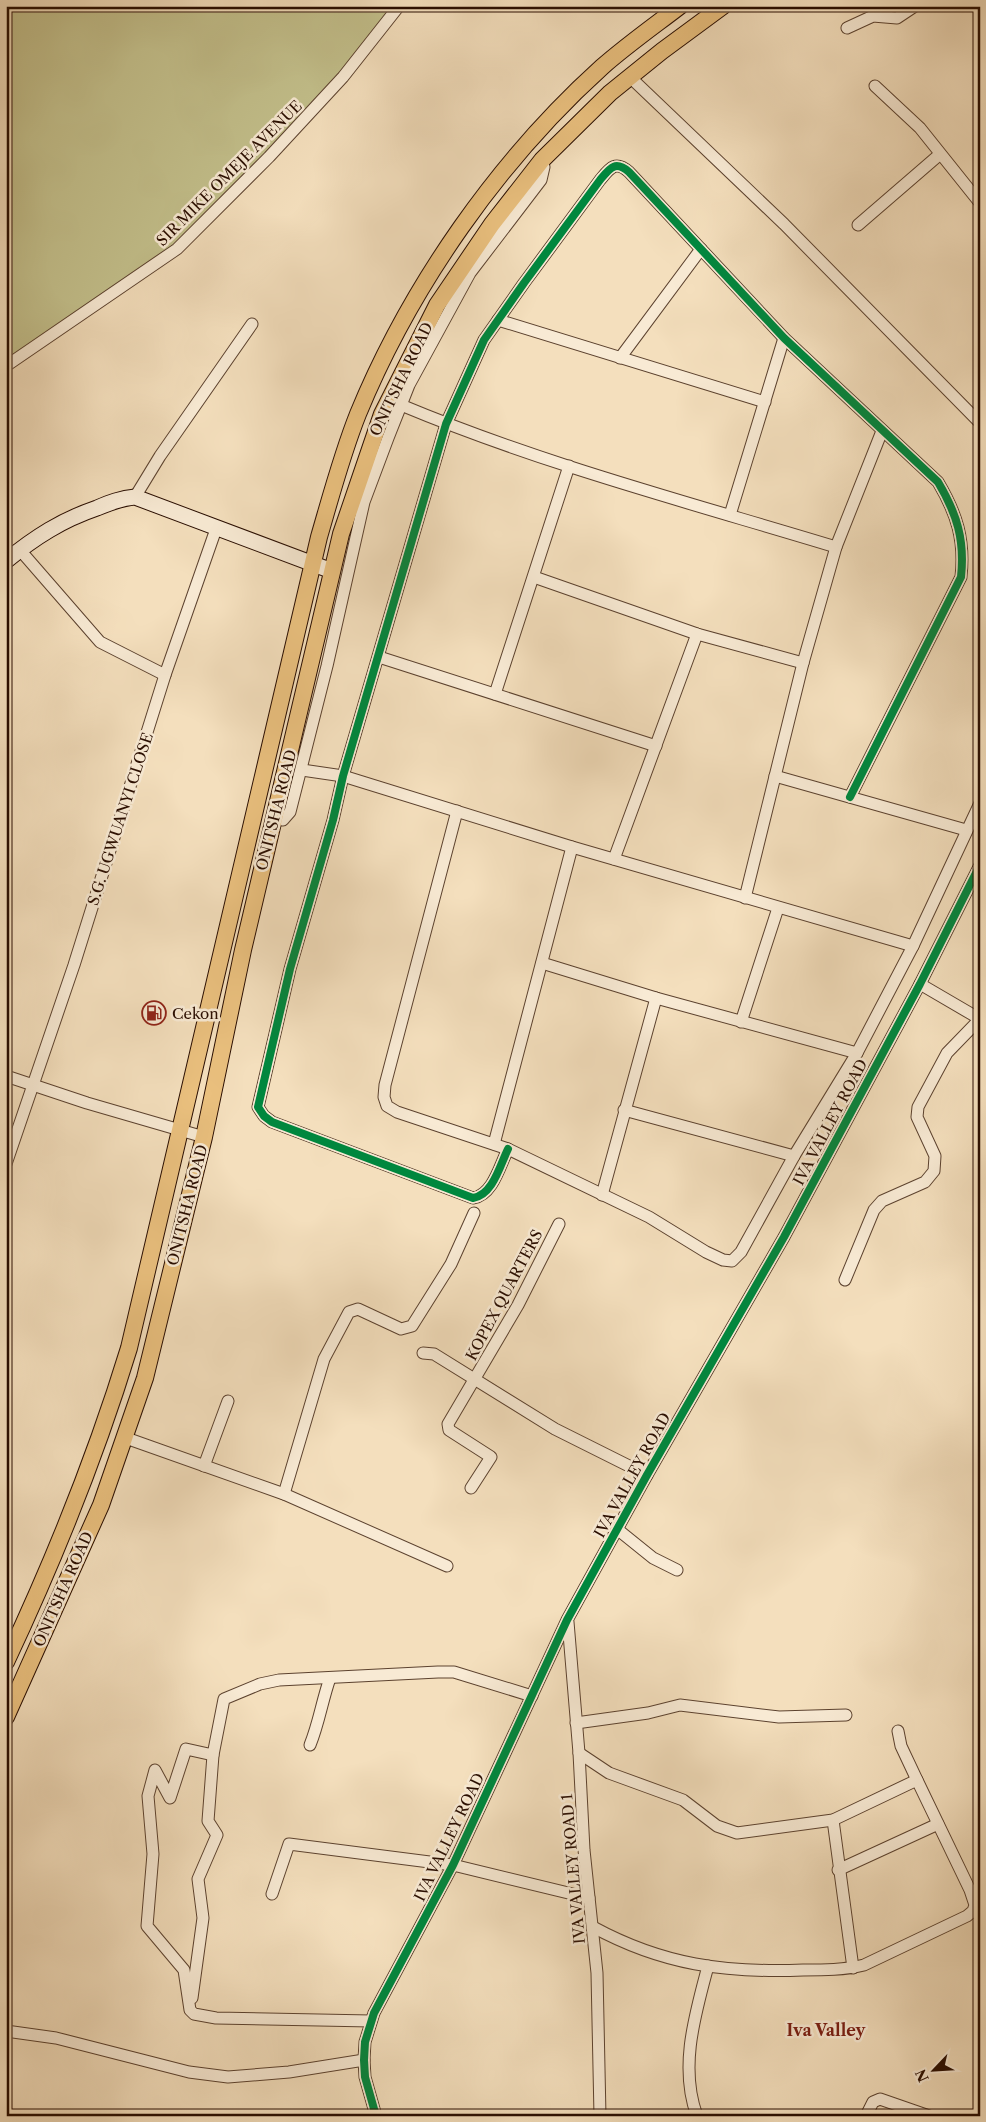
<svg xmlns="http://www.w3.org/2000/svg" width="986" height="2122" font-family="'Libre Caslon Text',serif">
  <style>
    .green { fill: #c3c08c; stroke: #766646 }
    .lines { fill: none; stroke-linecap: round; stroke-linejoin: round }
    .street-casing { stroke: #5c422f; stroke-width: 13 }
    .secondary-casing { stroke: #290d00; stroke-width: 17 }
    .primary-casing { stroke: #290d00; stroke-width: 18 }
    .street { stroke: #f8ead4; stroke-width: 11 }
    .secondary { stroke: #f8ead4; stroke-width: 15 }
    .primary { stroke: #eac07e; stroke-width: 16 }
    .cycleway-casing { stroke: #f8ead4; stroke-width: 11 }
    .cycleway { stroke: #00873e; stroke-width: 8 }
    .labels { text-anchor: middle; dominant-baseline: central; stroke-width: 5; stroke-linejoin: round; paint-order: stroke }
    .street-label { font-size: 15px; fill: #290d00; stroke: #f8ead4 }
    .poi-label { font-size: 15px; fill: #290d00; stroke: #f8ead4; text-anchor: start }
    .neighbourhood-label { font-size: 16px; font-weight: bold; fill: #7a1f14; stroke: #f8ead4 }
  </style>
  <rect width="100%" height="100%" fill="#f4dfbd"/>
  <filter id="stains"><feTurbulence type="fractalNoise" baseFrequency=".004" numOctaves="4"/><feColorMatrix values="0 0 0 0 .2 0 0 0 0 .09 0 0 0 0 .02 0 0 0 .5 -.17"/></filter>
  <radialGradient id="worn" r=".72"><stop offset=".6" stop-color="#630" stop-opacity="0"/><stop offset="1" stop-color="#630" stop-opacity=".3"/></radialGradient>
  <polygon class="green" points="6,6 393,6 343,77 177,249 6,366"/>
  <g class="lines">
    <g class="street-casing">
      <g id="street">
        <polyline points="847,28 873,16 897,18 915,6"/>
        <polyline points="630,77 784,224 980,423"/>
        <polyline points="875,86 920,128 980,203"/>
        <polyline points="858,225 939,155"/>
        <polyline points="498,320 765,402"/>
        <polyline points="620,358 701,249"/>
        <polyline points="6,366 177,249 269,157 343,77 399,6"/>
        <path d="M401 405C542 464 691 503 836 547"/>
        <polyline points="135,497 160,456 252,324"/>
        <polyline points="730,515 784,338"/>
        <polyline points="20,550 100,642 165,675"/>
        <polyline points="534,577 697,634 803,663"/>
        <polyline points="379,657 656,746"/>
        <polyline points="495,694 569,466"/>
        <polyline points="302,770 343,776 572,847 913,946"/>
        <polyline points="775,776 966,830"/>
        <polyline points="457,811 385,1085 384,1097 387,1106 397,1112 508,1149 649,1217 706,1252 723,1260 732,1261 741,1252 794,1156 857,1053 913,946 980,803"/>
        <polyline points="274,819 283,820 290,812 327,666 364,502 388,438 409,385 470,273 541,180 544,167 542,160"/>
        <polyline points="614,859 697,634"/>
        <polyline points="745,898 803,663 836,547 882,431"/>
        <polyline points="542,963 656,998 857,1053"/>
        <polyline points="741,1022 778,908"/>
        <polyline points="6,1076 87,1103 204,1137"/>
        <polyline points="624,1110 794,1156"/>
        <polyline points="494,1144 572,847"/>
        <path d="M508 1149C500 1165 493 1195 473 1198L272 1122 264 1116 258 1107 290 969 333 820 343 776 446 424 484 340 524 283 600 180C610 168 615 160 629 172L784 338 938 482C957 514 965 540 961 577L850 797"/>
        <polyline points="6,1164 74,965 165,675 216,529"/>
        <polyline points="602,1195 656,998"/>
        <polyline points="845,1280 874,1210 882,1201 925,1182 934,1171 935,1156 917,1117 918,1107 947,1053 980,1019 920,984"/>
        <polyline points="423,1353 434,1354 555,1429 647,1475"/>
        <polyline points="126,1438 284,1494 447,1566"/>
        <polyline points="204,1466 228,1401"/>
        <polyline points="471,1488 491,1457 449,1430 448,1424 518,1305 559,1224"/>
        <polyline points="284,1494 324,1359 349,1312 358,1309 401,1329 412,1326 451,1264 474,1213"/>
        <polyline points="617,1529 653,1558 677,1570"/>
        <polyline points="568,1622 579,1753 584,1850 597,1973 600,2116"/>
        <polyline points="576,1723 648,1713 680,1705 779,1717 846,1715"/>
        <path d="M310 1745C319 1723 322 1701 330 1678"/>
        <polyline points="579,1753 609,1773 683,1800 717,1826 737,1833 833,1820 917,1780"/>
        <polyline points="833,1820 853,1968"/>
        <polyline points="838,1870 938,1824"/>
        <polyline points="272,1894 289,1844 453,1865 589,1898"/>
        <path d="M593 1927C663 1965 725 1973 803 1970 823 1970 845 1970 864 1965L967 1916 973 1911 975 1905 970 1890 917 1780 901 1746 898 1731"/>
        <polyline points="192,1998 203,1918 198,1879 217,1835 208,1821 213,1755"/>
        <polyline points="371,2021 216,2018 194,2014 190,2010 184,1970 147,1926 153,1854 148,1796 155,1770 170,1798 186,1749 213,1755 224,1699 260,1684 279,1680 438,1672 454,1672 532,1696"/>
        <polyline points="6,2031 56,2038 189,2072 228,2077 289,2072 364,2060"/>
        <polyline points="376,2116 365,2077 364,2060 365,2042 374,2013 453,1865 567,1620 647,1475 784,1237 920,984 980,865"/>
        <path d="M697 2116C679 2067 695 2015 708 1966"/>
        <polyline points="866,2116 873,2102 880,2099 929,2116"/>
      </g>
    </g>
    <g class="secondary-casing">
      <path id="secondary" d="M6 561C35 537 62 520 97 508 109 503 121 498 135 497L332 571"/>
    </g>
    <g class="primary-casing">
      <g id="primary">
        <path d="M6 1662C54 1560 96 1456 129 1348L319 537C331 496 342 454 358 414 411 285 499 160 602 67 627 45 654 26 680 6"/>
        <polyline points="6,1717 101,1505 145,1378 204,1137 243,950 341,534 382,414 437,305 492,224 542,160 610,93 662,51 723,6"/>
      </g>
    </g>
    <use href="#street" class="street"/>
    <use href="#secondary" class="secondary"/>
    <use href="#primary" class="primary"/>
    <g class="cycleway-casing">
      <g id="cycleway">
        <path d="M508 1149C500 1165 493 1195 473 1198L272 1122 264 1116 258 1107 290 969 333 820 343 776 446 424 484 340 524 283 600 180C610 168 615 160 629 172L784 338 938 482C957 514 965 540 961 577L850 797"/>
        <polyline points="376,2116 365,2077 364,2060 365,2042 374,2013 453,1865 567,1620 647,1475 784,1237 920,984 980,865"/>
      </g>
    </g>
    <use href="#cycleway" class="cycleway"/>
  </g>
  <defs>
    <g id="fuel-ring" transform="scale(1.25)"><circle r="9.5" fill="#f8ead4" stroke="#8f2418" stroke-width="1.5"/><path d="M-5.5-6h7V0h2V4h1.3V-2.5L3-4.5l.8-.8L6-3V5H2.5V1h-1V6h-7ZM-4.2-4.7v3.2H.2V-4.7Z" fill="#8f2418"/></g>
  </defs>
  <g fill-rule="evenodd">
    <use href="#fuel-ring" x="154" y="1013"/>
  </g>
  <g class="labels">
    <g class="street-label">
      <text transform="translate(229 173) rotate(-45)">SIR MIKE OMEJE AVENUE</text>
      <text transform="translate(401 379) rotate(-64)">ONITSHA ROAD</text>
      <text transform="translate(276 810) rotate(-76)">ONITSHA ROAD</text>
      <text transform="translate(120 819) rotate(-72)">S.G. UGWUANYI CLOSE</text>
      <text transform="translate(830 1122) rotate(-62)">IVA VALLEY ROAD</text>
      <text transform="translate(187 1205) rotate(-76)">ONITSHA ROAD</text>
      <text transform="translate(504 1295) rotate(-62)">KOPEX QUARTERS</text>
      <text transform="translate(632 1475) rotate(-61)">IVA VALLEY ROAD</text>
      <text transform="translate(63 1589) rotate(-66)">ONITSHA ROAD</text>
      <text transform="translate(449 1837) rotate(-64)">IVA VALLEY ROAD</text>
      <text transform="translate(573 1869) rotate(-95)">IVA VALLEY ROAD 1</text>
    </g>
    <g class="poi-label">
      <text x="172" y="1013">Cekon</text>
    </g>
    <g class="neighbourhood-label">
      <text x="826" y="2030">Iva Valley</text>
    </g>
  </g>
  <rect width="986" height="2122" fill="none" stroke="#f4dfbd" stroke-width="25"/>
  <rect x="8" y="8" width="971" height="2107" fill="none" stroke="#290d00" stroke-width="2.5"/>
  <rect x="12" y="12" width="961" height="2097" fill="none" stroke="#290d00"/>
  <g transform="translate(934 2070) rotate(245)" stroke="#f8ead4" stroke-width="4" paint-order="stroke">
  <path d="M0-4L9 19L0 12L-9 19Z" fill="#290d00"/>
  <text y="-8" font-size="14" font-weight="bold" text-anchor="middle" fill="#290d00">N</text>
  </g>
  <rect width="100%" height="100%" filter="url(#stains)"/>
  <rect width="100%" height="100%" fill="url(#worn)"/>
</svg>
